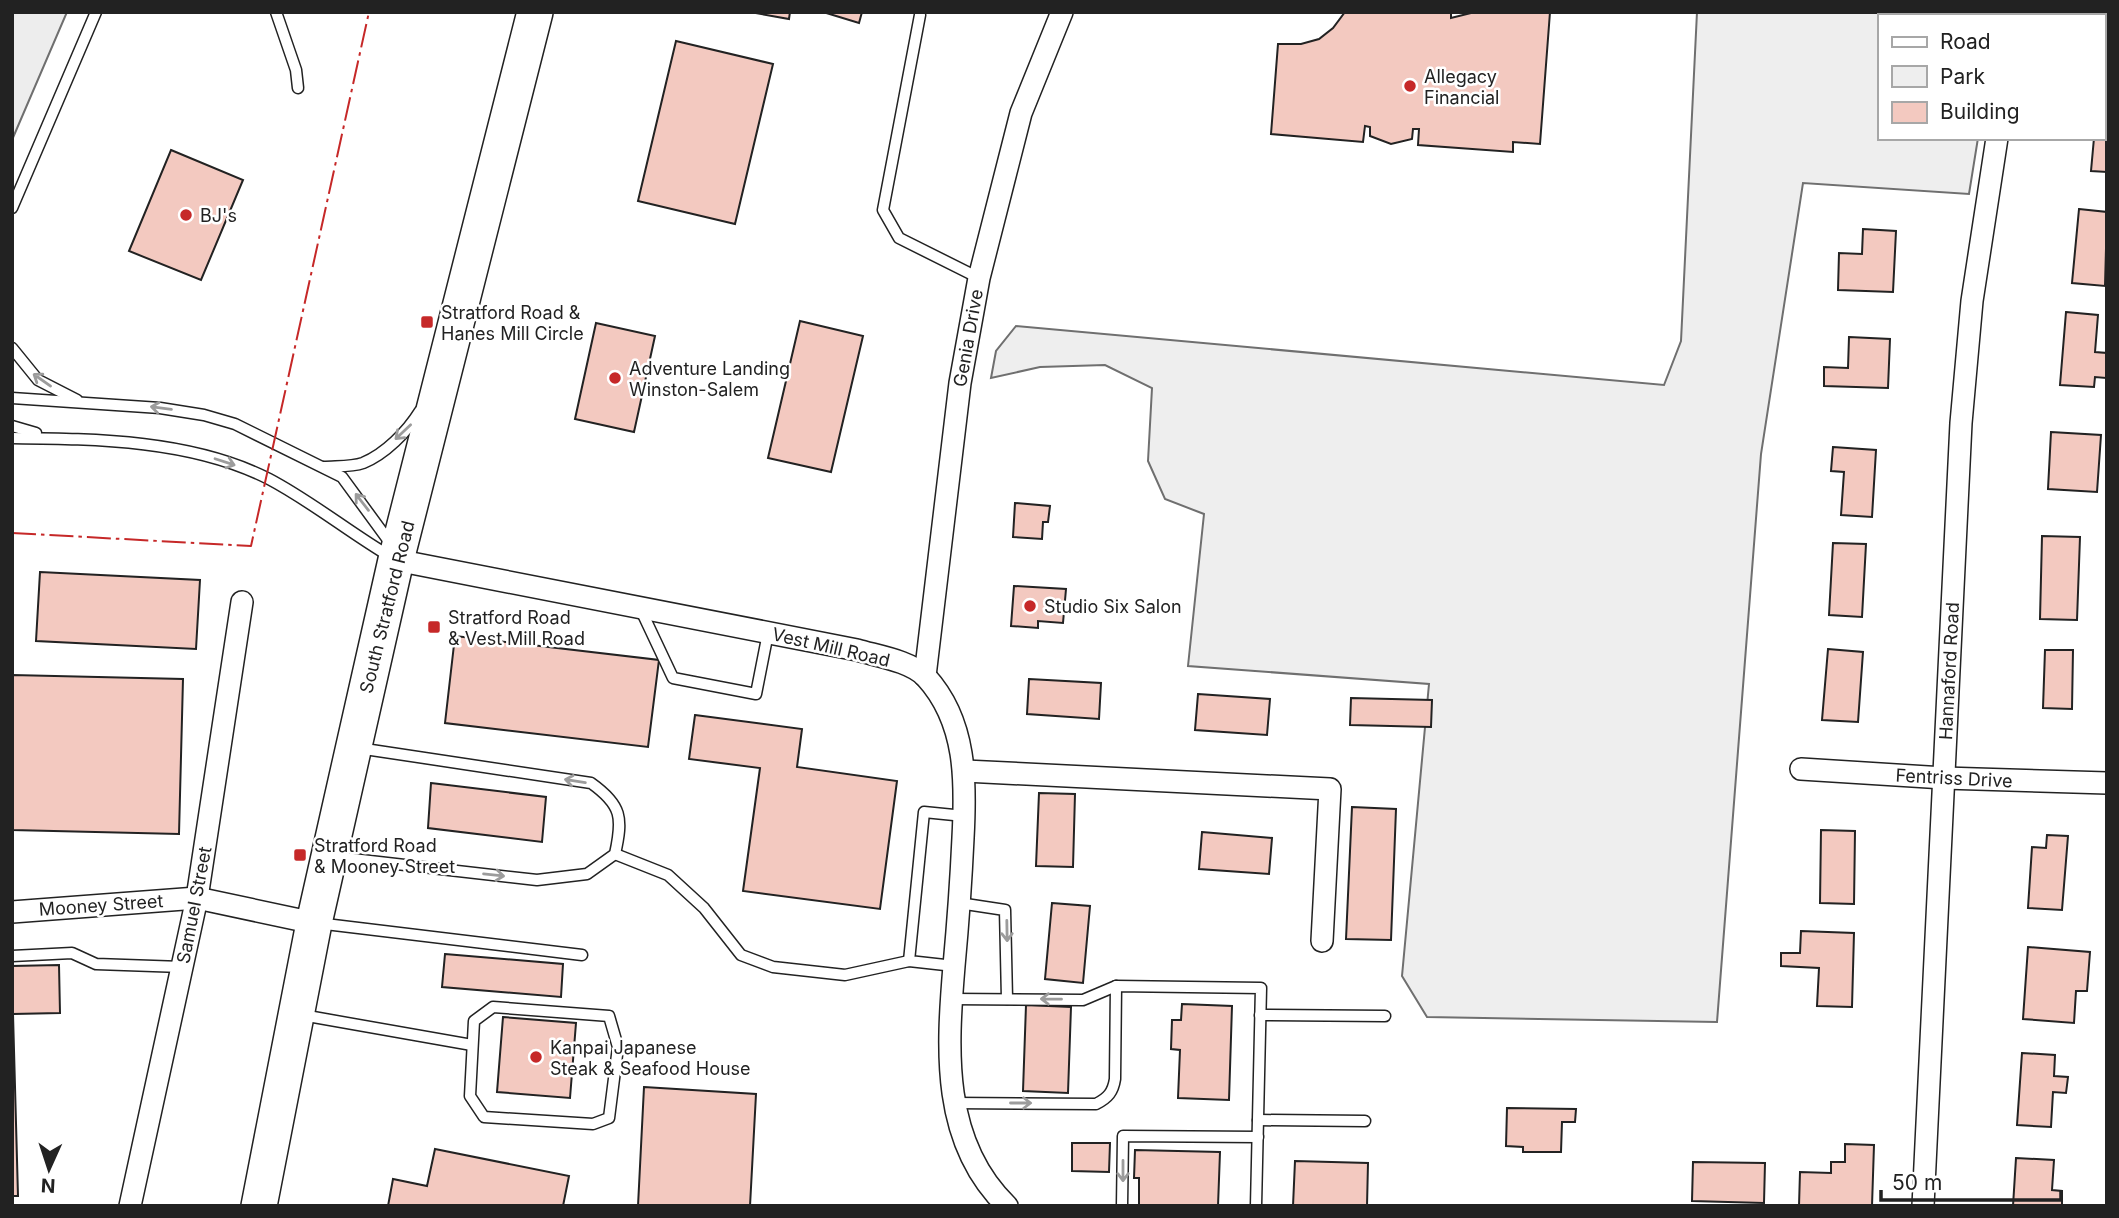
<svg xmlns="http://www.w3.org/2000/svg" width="2119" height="1218" font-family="Inter,sans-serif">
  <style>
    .green { fill: #eee; stroke: #6f6f6f; stroke-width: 2 }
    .parking { fill: #ededed; stroke: #6f6f6f; stroke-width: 2 }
    .building { fill: #f3c9c0; stroke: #222; stroke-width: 2 }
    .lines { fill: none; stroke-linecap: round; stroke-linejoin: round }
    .service-casing { stroke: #222; stroke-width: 13 }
    .minor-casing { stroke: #222; stroke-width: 24 }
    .primary-casing { stroke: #222; stroke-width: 38 }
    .service { stroke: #fff; stroke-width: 10 }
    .minor { stroke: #fff; stroke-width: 21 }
    .primary { stroke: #fff; stroke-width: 35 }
    .power { stroke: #c62828; stroke-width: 2; stroke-dasharray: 24 5 3.5 5; stroke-linecap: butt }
    .oneway { stroke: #9c9c9c }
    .poi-dot { fill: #c62828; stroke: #fff; stroke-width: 2.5 }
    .labels { text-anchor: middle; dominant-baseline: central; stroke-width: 5; stroke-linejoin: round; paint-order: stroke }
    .poi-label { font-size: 18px; fill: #222; stroke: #fff; text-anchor: start }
    .street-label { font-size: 18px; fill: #222; stroke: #fff }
  </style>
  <rect width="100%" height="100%" fill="#fff"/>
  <polygon class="green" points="1697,12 2005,12 2004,16 1879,16 1879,138 1978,138 1969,194 1803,183 1761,454 1717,1022 1427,1017 1402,976 1429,684 1188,666 1204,514 1165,499 1148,461 1152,388 1105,365 1040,367 991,378 996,351 1016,326 1664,385 1681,341"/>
  <polygon class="parking" points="12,12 67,12 12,140"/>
  <g class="building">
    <polygon points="750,12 790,12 789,19"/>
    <polygon points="823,12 862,12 859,23"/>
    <polygon points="1345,12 1451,12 1451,18 1475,12 1550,12 1540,144 1513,142 1513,152 1418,145 1419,129 1413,129 1412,139 1391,144 1370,136 1370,127 1365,126 1363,142 1271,134 1278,44 1301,44 1319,39 1333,28"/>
    <polygon points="676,41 773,64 735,224 638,201"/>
    <polygon points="2103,96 2107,96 2107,172 2091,171 2094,138 2103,138"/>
    <polygon points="171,150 243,180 201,280 129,251"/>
    <polygon points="2079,209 2107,212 2105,286 2072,283"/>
    <polygon points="1863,229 1896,231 1893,292 1838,290 1839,253 1862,254"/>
    <polygon points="2066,312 2098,315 2095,352 2107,353 2107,371 2106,378 2095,377 2094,387 2060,385"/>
    <polygon points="800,321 863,336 831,472 768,458"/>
    <polygon points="596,323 655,336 634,432 575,419"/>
    <polygon points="1849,337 1890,339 1888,388 1824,386 1824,367 1848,368"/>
    <polygon points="2051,432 2101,435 2097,492 2048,489"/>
    <polygon points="1833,447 1876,450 1872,517 1841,515 1844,472 1831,471"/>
    <polygon points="1015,503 1050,506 1048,522 1043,522 1042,539 1013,537"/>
    <polygon points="2042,536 2080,537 2077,620 2040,619"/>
    <polygon points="1833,543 1866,544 1862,617 1829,615"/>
    <polygon points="40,572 200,580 196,649 36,641"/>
    <polygon points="1014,586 1066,589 1063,623 1038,621 1038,628 1011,626"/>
    <polygon points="455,636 659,660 648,747 445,723"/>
    <polygon points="1828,649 1863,652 1858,722 1822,720"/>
    <polygon points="2045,650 2073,650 2072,709 2043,708"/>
    <polygon points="12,675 183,679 179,834 12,830"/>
    <polygon points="1029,679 1101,683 1099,719 1027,714"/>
    <polygon points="1198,694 1270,699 1267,735 1195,730"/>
    <polygon points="1351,698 1432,700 1431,727 1350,725"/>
    <polygon points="695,715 802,729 797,767 897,781 880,909 743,891 760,768 689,759"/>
    <polygon points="431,783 546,797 542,842 428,828"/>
    <polygon points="1039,793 1075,794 1073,867 1036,866"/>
    <polygon points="1352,807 1396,809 1391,940 1346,939"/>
    <polygon points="1821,830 1855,831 1854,904 1820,903"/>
    <polygon points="1202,832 1272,838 1269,874 1199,869"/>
    <polygon points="2047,835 2068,836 2062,910 2028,908 2032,847 2046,848"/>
    <polygon points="1052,903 1090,906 1083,983 1045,979"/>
    <polygon points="1801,931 1854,933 1852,1007 1817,1006 1819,968 1781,966 1781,953 1800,953"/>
    <polygon points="2028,947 2090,952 2087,991 2076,991 2074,1023 2023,1019"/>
    <polygon points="445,954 563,964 561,997 442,987"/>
    <polygon points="59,965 60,1013 13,1014 18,1196 12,1196 12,966"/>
    <polygon points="1182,1004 1232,1006 1229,1100 1178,1098 1180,1050 1171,1049 1172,1020 1181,1020"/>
    <polygon points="1026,1005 1071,1007 1068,1093 1023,1091"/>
    <polygon points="503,1017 576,1023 570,1098 497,1092"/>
    <polygon points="2022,1053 2055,1055 2054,1076 2068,1077 2066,1093 2053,1092 2051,1127 2017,1125"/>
    <polygon points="644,1087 756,1094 750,1206 638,1206"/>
    <polygon points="1507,1108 1576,1109 1575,1122 1562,1122 1561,1152 1523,1152 1523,1147 1506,1146"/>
    <polygon points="1072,1143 1110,1143 1109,1172 1072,1171"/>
    <polygon points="1845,1144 1874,1145 1872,1206 1799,1206 1800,1172 1831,1173 1831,1162 1845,1162"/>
    <polygon points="435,1149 569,1176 563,1206 388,1206 393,1179 427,1186"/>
    <polygon points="1135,1150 1220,1152 1218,1206 1139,1206 1139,1178 1134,1178"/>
    <polygon points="2016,1158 2054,1160 2052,1190 2062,1191 2062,1206 2013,1206"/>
    <polygon points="1295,1161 1368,1163 1367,1206 1293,1206"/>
    <polygon points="1693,1162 1765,1163 1764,1203 1692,1201"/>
  </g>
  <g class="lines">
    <g class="service-casing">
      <g id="service">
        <polyline points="276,12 296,70 298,88"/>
        <polyline points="920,15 883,210 899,238 979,278"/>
        <polyline points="12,208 96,12"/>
        <polyline points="12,348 38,380 77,400"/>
        <polyline points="12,398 160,408 204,415 235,424 342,477 391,544"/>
        <polyline points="12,426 36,433"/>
        <path d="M12 438C97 439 192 440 269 479 311 501 350 533 391 557"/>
        <path d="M324 467C336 466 352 467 363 463 385 454 407 432 420 411"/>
        <polyline points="640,608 673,678 756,694 768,633"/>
        <polyline points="615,854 668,875 704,908 741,955 773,967 845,975 909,961"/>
        <path d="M335 857 537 880 587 874 615 854C623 818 622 805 591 783L358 748"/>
        <polyline points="959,903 1005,910 1007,999"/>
        <polyline points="317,923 582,955"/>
        <polyline points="12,956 72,953 96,964 182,967"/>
        <polyline points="954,966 909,961 924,812 964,816"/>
        <polyline points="951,999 1083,1000 1116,986 1261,988 1256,1206"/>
        <polygon points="493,1007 609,1016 618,1047 609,1118 593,1124 484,1117 470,1096 474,1021"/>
        <polyline points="302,1015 472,1045"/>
        <polyline points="1260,1015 1385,1016"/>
        <path d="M953 1103 1096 1104C1108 1098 1113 1092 1115 1079L1116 986"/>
        <polyline points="1258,1120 1365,1121"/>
        <polyline points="1122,1206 1123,1136 1258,1137"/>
      </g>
    </g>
    <g class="minor-casing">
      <g id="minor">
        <polyline points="2025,16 2026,12"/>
        <path d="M396 560 857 650C877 656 911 661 926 677 967 722 966 782 963 838 961 881 958 923 954 966 947 1050 941 1142 1007 1206"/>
        <polyline points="925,676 960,383 979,278 1021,113 1062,12"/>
        <polyline points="1801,769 1944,778 2107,783"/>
        <polyline points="965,771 1330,789 1322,941"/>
        <polyline points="12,912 197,898 314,923"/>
        <polyline points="130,1206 197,898 242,602"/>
        <polyline points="1923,1206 1961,423 1972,301 1997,138"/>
      </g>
    </g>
    <g class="primary-casing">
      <polyline id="primary" points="259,1206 314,923 396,560 535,12"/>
    </g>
    <use href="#service" class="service"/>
    <use href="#minor" class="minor"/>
    <use href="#primary" class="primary"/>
    <polyline class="power" points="12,533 251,546 369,12"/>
  </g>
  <defs><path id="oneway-shaft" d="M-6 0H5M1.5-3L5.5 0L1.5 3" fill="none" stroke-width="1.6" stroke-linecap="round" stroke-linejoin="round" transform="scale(1.75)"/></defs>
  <g class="oneway">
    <use href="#oneway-shaft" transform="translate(42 380) rotate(-145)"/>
    <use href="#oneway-shaft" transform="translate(161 408) rotate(-173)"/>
    <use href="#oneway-shaft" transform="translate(403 432) rotate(137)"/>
    <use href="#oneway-shaft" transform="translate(225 462) rotate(18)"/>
    <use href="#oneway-shaft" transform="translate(362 502) rotate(-128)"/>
    <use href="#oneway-shaft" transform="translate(575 781) rotate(-171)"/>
    <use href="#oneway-shaft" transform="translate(494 875) rotate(6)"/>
    <use href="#oneway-shaft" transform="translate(1007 931) rotate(89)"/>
    <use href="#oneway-shaft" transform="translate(1051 999) rotate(-179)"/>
    <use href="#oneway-shaft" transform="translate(1021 1103)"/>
    <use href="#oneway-shaft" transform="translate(1123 1171) rotate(90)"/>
  </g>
  <g class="poi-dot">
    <circle cx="1410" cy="86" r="7"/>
    <circle cx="186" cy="215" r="7"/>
    <rect x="420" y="315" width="14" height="14" rx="3.5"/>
    <circle cx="615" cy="378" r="7"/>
    <circle cx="1030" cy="606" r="7"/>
    <rect x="427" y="620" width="14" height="14" rx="3.5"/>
    <rect x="293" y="848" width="14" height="14" rx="3.5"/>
    <circle cx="536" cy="1057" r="7"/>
  </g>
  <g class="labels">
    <g class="poi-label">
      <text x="1424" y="76">Allegacy<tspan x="1424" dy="21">Financial</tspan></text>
      <text x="200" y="215">BJ's</text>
      <text x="441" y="312">Stratford Road &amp;<tspan x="441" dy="21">Hanes Mill Circle</tspan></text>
      <text x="629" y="368">Adventure Landing<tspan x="629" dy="21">Winston-Salem</tspan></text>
      <text x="1044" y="606">Studio Six Salon</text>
      <text x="448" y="617">Stratford Road<tspan x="448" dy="21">&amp; Vest Mill Road</tspan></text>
      <text x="314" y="845">Stratford Road<tspan x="314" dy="21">&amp; Mooney Street</tspan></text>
      <text x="550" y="1047">Kanpai Japanese<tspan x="550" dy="21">Steak &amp; Seafood House</tspan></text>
    </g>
    <g class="street-label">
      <text transform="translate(968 338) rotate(-80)">Genia Drive</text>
      <text transform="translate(387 607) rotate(-76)">South Stratford Road</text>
      <text transform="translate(831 647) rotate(13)">Vest Mill Road</text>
      <text transform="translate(1949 671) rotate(-87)">Hannaford Road</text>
      <text transform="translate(1954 778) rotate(3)">Fentriss Drive</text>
      <text transform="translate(101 905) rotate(-4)">Mooney Street</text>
      <text transform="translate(194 905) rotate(-79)">Samuel Street</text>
    </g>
  </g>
  <rect width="2119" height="1218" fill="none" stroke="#222222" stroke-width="28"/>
  <rect x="1878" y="14" width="228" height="126" fill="#ffffff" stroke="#a7a7a7" stroke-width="2"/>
  <rect x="1892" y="37" width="35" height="10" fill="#ffffff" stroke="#a7a7a7" stroke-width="2"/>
  <text x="1940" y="49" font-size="21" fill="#222222">Road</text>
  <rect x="1892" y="66" width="35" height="21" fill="#eeeeee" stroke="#a7a7a7" stroke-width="2"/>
  <text x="1940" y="84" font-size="21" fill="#222222">Park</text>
  <rect x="1892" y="102" width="35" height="21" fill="#f3c9c0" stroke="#a7a7a7" stroke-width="2"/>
  <text x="1940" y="119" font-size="21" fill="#222222">Building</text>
  <g transform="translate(49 1169) rotate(183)" stroke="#ffffff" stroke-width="5" paint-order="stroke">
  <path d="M0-5L12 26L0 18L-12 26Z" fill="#222222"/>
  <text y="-10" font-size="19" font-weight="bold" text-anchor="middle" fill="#222222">N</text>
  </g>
  <path d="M1881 1190v10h180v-10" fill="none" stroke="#222222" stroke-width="3.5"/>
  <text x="1892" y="1190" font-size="21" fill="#222222" stroke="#ffffff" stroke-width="5" paint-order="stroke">50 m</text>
</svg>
